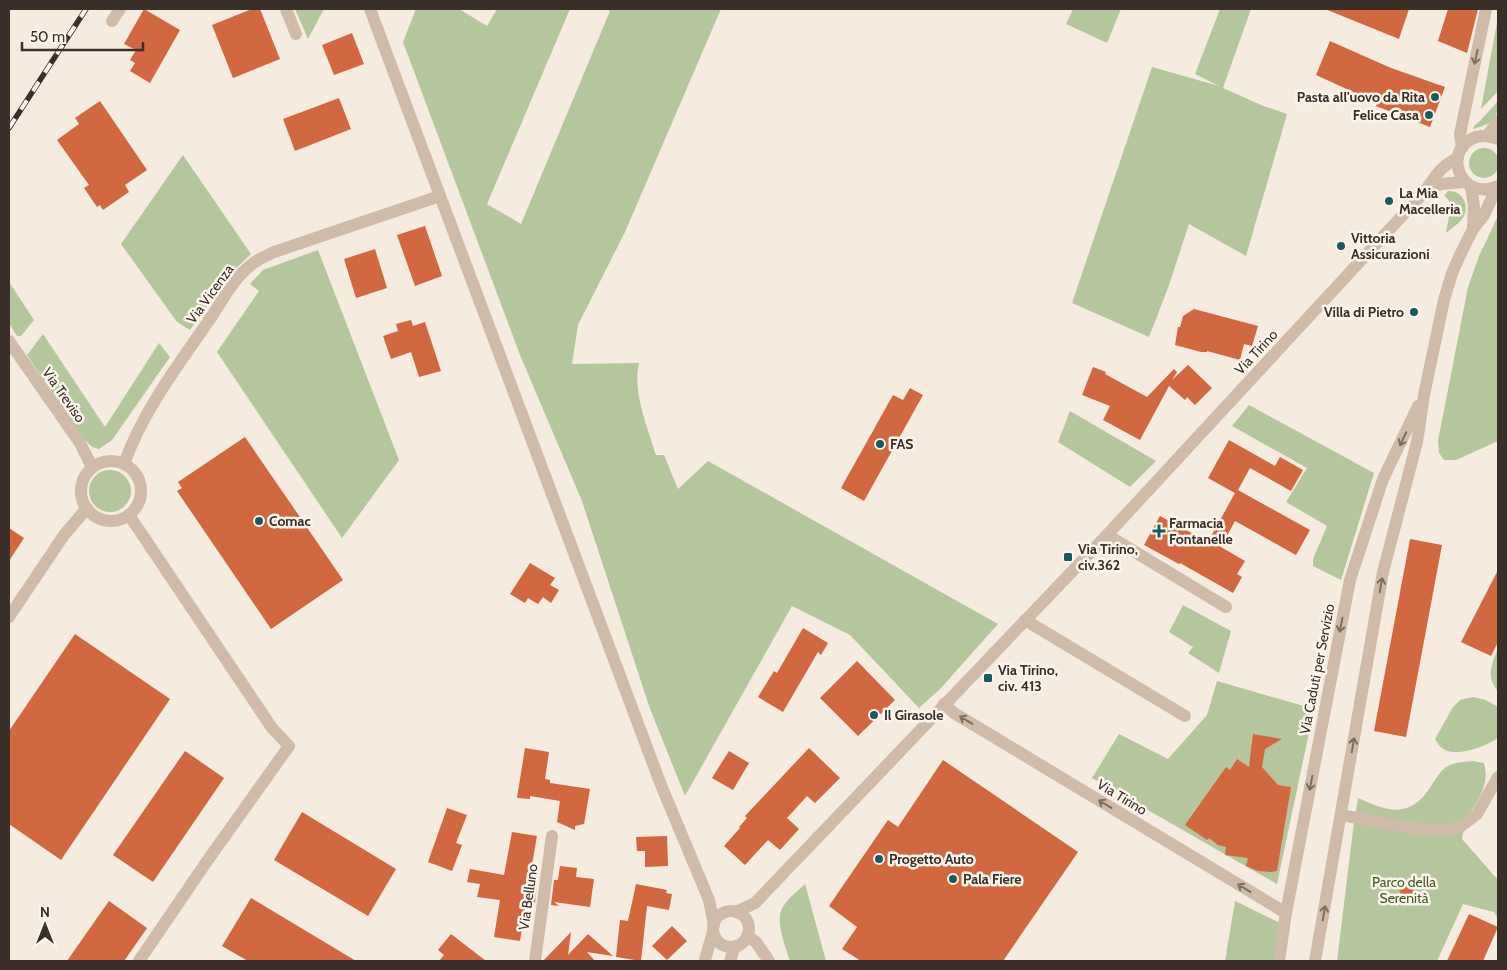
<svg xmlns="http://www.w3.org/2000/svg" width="1507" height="970" font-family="Cabin,sans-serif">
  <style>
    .green { fill: #b6c69c }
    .building { fill: #d2683f }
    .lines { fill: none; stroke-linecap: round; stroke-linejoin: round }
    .minor { stroke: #cfbba8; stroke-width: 12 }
    .rail-casing { stroke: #3b2f29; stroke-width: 5.5 }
    .rail { stroke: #fcf5eb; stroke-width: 4; stroke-dasharray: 11; stroke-linecap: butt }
    .oneway { stroke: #7e6e62 }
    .poi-dot { fill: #195a61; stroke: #fcf5eb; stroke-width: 2 }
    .labels { text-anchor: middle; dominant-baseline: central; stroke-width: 5; stroke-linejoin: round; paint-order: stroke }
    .poi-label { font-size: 14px; font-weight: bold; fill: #3b2f29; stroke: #fcf5eb; text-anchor: start }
    .street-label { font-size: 14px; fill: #3b2f29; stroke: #fcf5eb }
    .park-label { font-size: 14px; fill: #485c2a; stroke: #fcf5eb }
  </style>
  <rect width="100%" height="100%" fill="#f5ebde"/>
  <g class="green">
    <polygon points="295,9 324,9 308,39"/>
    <path d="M416 9H459L487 26 497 9H570L487 204 521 224 610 11 605 9H721L625 232 578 325 572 364 639 363C632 391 648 429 656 455H664L678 489 708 461 998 624 941 688 919 708 850 635 792 606 685 796 649 706 582 501 520 355 403 42Z"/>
    <polygon points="1073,9 1121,9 1107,43 1066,24"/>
    <polygon points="1220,9 1251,9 1223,88 1261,105 1287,114 1246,256 1189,224 1168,288 1149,337 1072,303 1152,67 1219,86 1195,74"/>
    <polygon points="1498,17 1498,91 1481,109"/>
    <path d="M1498 101C1498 121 1492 123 1473 129L1474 126 1481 120Z"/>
    <circle cx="1484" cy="163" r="15"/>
    <polygon points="183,155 251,254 232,272 190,330 177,322 121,244"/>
    <path d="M1448 191C1461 190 1470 204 1464 216 1460 223 1452 228 1446 233L1451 207 1448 199 1444 196Z"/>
    <polygon points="1498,216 1498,441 1456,460 1444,460 1439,453 1438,441 1468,287 1479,256"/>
    <polygon points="318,250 399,460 342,538 217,352 259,291 250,284 263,270"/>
    <polygon points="9,282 34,320 21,336 17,336 9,323"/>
    <polygon points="43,334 105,427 159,343 170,357 112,440 99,449 92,447 82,437 27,355"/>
    <polygon points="1249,405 1374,473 1341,580 1313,566 1313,559 1327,526 1286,502 1307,468 1232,426"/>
    <polygon points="1070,411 1156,461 1130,487 1058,442"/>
    <circle cx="110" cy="491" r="21"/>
    <polygon points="1183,605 1231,631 1219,673 1188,653 1193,647 1169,632"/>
    <path d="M1498 649V691C1486 678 1491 664 1498 649Z"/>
    <polygon points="1217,681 1314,709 1277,884 1092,778 1119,734 1168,759 1207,715"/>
    <path d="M1473 697 1486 700 1498 707V738C1486 746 1456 759 1442 748 1439 746 1437 742 1435 739L1453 707 1460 700Z"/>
    <path d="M1473 761 1484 763C1491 789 1474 801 1466 823 1464 828 1463 834 1462 839L1498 880V919L1494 912 1463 904 1437 961H1337L1354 822 1358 798C1384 810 1407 819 1427 792 1433 784 1438 773 1446 767 1454 762 1464 762 1473 761Z"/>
    <path d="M805 884 826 961H790C786 948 774 920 783 907 788 898 798 891 805 884Z"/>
    <polygon points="1235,901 1280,923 1274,961 1225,961"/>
  </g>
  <g class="building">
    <polygon points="144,9 180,30 150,83 130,71 135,63 130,60 136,50 124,44"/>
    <polygon points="252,9 260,9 280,59 233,78 212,25"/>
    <polygon points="1325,9 1409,9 1399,39"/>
    <polygon points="1448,9 1478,9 1467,53 1438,41"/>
    <polygon points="352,33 364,64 334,75 322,45"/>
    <polygon points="1330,41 1391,68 1445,87 1430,127 1376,106 1377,103 1316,75"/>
    <polygon points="339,98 351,129 295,151 283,119"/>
    <polygon points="100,101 147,170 125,185 129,192 103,210 100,205 97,207 84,188 89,185 57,140 79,124 75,118"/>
    <polygon points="425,226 442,276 415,286 397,235"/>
    <polygon points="375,249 387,288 356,298 344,259"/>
    <polygon points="1194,309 1258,326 1252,346 1244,344 1240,360 1207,351 1207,352 1201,352 1175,345 1178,327 1180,327 1183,316"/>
    <polygon points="411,320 413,326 425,322 441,371 419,377 411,352 391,359 383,336 398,331 396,324"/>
    <polygon points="1188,365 1212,388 1195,405 1187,397 1185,400 1169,386 1140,440 1103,420 1110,406 1082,395 1093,367 1106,372 1105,374 1147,397 1174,369 1177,372 1172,380"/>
    <polygon points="910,388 923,395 864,501 841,488 893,395 903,400"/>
    <polygon points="245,437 343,580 271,629 177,491 182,488 178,482"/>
    <polygon points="1229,440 1275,466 1280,457 1303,470 1291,491 1250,468 1238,490 1310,530 1296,555 1235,521 1221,547 1245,561 1237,574 1242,577 1233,593 1180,563 1179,564 1144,545 1160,516 1208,542 1235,493 1208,478"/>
    <polygon points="9,528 24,538 9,561"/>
    <polygon points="1410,539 1442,545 1406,737 1374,731"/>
    <polygon points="530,563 555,578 550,585 559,590 551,603 543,597 538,604 528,598 525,603 510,594"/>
    <polygon points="1498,570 1498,642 1491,656 1461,642"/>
    <polygon points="803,628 828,643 821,655 818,652 783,712 758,697 774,671 777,673"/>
    <polygon points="75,634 170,699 61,860 9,824 9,731"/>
    <polygon points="857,661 895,700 858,736 820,698"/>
    <polygon points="1253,734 1282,739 1265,749 1262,767 1278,785 1291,787 1277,871 1271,872 1258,871 1246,866 1248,858 1225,855 1226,847 1218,845 1209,838 1207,840 1185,825 1226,767 1230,770 1237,759 1249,767"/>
    <polygon points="525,748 549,752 545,779 550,780 550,783 590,789 584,824 575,826 575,830 557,822 560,801 530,796 530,799 517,798"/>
    <polygon points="809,748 840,778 815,803 807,796 787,818 799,829 780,850 768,840 745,865 724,846 740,828 739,827 747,818 745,816"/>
    <polygon points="185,751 224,778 153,882 113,855"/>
    <polygon points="729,751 749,763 733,790 712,778"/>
    <polygon points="943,760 1078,852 1003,961 861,961 842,949 857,927 829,906 888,820 898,827"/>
    <polygon points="447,808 467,815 456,843 462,845 452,871 428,862"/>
    <polygon points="302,812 396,869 368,916 274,860"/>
    <polygon points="512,832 537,836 530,876 538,877 535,903 526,902 520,941 494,937 500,900 477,897 480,884 467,882 470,869 504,875"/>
    <polygon points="667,836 668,866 645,867 645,851 637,851 636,837"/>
    <polygon points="560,866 577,868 576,877 594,879 590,907 554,902 559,906 551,905 554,880 558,880"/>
    <polygon points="636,884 667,890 666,893 672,894 669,910 647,906 641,961 616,957 620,920 628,921"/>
    <polygon points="1410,884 1416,897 1405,902 1399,890"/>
    <polygon points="251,898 356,961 248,961 222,946"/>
    <polygon points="109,901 147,928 124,961 67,961"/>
    <polygon points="1469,914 1498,927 1483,961 1447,961"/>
    <polygon points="672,926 687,941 667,960 652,946"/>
    <polygon points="571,932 568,955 588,934 613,956 587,952 595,961 543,961"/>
    <polygon points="451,934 486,961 439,961 444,955 438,950"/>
  </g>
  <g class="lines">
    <g class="minor">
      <polyline points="286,9 296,34"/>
      <polyline points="370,9 661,785 709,900 714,925"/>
      <polyline points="112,21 120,9"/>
      <polyline points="1487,136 1498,121"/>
      <path d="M1498 139C1491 136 1483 135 1476 137 1440 150 1461 203 1498 186"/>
      <polyline points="1462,148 1460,134 1486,9"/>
      <polyline points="1471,187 1474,206 1473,229"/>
      <polyline points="1426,190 1441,184 1465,182"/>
      <polyline points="9,341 80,443 92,467"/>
      <circle cx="111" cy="491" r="30"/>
      <path d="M124 464C143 410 180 363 212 316 223 299 234 278 251 265 258 259 266 256 274 252L440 196"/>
      <polyline points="129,515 272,728 289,746 205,864 139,961"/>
      <polyline points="1107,535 1226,607"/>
      <polyline points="9,617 64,535 87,508"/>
      <polyline points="1025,620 1185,716"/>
      <polyline points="944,704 954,713 1286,913"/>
      <polyline points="1341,815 1417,829 1447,830 1460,827 1477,814 1498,777"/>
      <circle cx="731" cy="929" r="18"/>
      <path d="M736 912 755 903 1107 535 1426 190C1435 176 1442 165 1458 158"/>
      <polyline points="747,936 756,942 769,961"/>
      <polyline points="705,960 713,932"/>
      <polyline points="535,961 552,836"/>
      <polyline points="730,961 735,946"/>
      <polyline points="1279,961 1286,913 1350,580 1383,479 1418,406"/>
      <polyline points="1315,961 1383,572 1417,442 1424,395 1444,300 1452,273 1462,251 1473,229 1484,215 1497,187"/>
    </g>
    <g class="rail-casing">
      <polyline id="rail" points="9,128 86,9"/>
    </g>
    <use href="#rail" class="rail"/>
  </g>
  <defs><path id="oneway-shaft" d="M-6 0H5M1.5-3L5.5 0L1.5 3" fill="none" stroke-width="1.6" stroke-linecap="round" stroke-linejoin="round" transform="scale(1.25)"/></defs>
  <g class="oneway">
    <use href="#oneway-shaft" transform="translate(1476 57) rotate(102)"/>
    <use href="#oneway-shaft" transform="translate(1403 439) rotate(116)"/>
    <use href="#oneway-shaft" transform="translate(1381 585) rotate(-80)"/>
    <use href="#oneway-shaft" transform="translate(1341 625) rotate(101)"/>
    <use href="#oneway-shaft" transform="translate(966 720) rotate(-149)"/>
    <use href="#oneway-shaft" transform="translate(1353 745) rotate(-80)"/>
    <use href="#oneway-shaft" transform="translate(1311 783) rotate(101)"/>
    <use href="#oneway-shaft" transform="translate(1105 804) rotate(-149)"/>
    <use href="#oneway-shaft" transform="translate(1244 888) rotate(-149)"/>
    <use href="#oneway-shaft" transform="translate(1324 913) rotate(-80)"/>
  </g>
  <g class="poi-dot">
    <circle cx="1435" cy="97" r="5"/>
    <circle cx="1429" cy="115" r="5"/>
    <circle cx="1389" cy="201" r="5"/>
    <circle cx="1341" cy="246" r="5"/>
    <circle cx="1414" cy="312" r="5"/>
    <circle cx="880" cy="444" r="5"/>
    <circle cx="259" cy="521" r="5"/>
    <path d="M1156.5 523.5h5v5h5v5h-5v5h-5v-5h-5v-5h5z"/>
    <rect x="1063" y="552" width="10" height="10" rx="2.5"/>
    <rect x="983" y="673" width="10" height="10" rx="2.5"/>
    <circle cx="874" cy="715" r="5"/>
    <circle cx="879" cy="859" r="5"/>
    <circle cx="953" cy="879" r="5"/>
  </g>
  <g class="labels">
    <g class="poi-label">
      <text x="1425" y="97" text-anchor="end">Pasta all'uovo da Rita</text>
      <text x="1419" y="115" text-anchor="end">Felice Casa</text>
      <text x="1399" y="193">La Mia<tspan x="1399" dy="16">Macelleria</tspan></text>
      <text x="1351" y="238">Vittoria<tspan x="1351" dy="16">Assicurazioni</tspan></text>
      <text x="1404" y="312" text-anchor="end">Villa di Pietro</text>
      <text x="890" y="444">FAS</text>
      <text x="269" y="521">Comac</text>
      <text x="1169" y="523">Farmacia<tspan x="1169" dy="16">Fontanelle</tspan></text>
      <text x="1078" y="549">Via Tirino,<tspan x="1078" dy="16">civ.362</tspan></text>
      <text x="998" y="670">Via Tirino,<tspan x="998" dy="16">civ. 413</tspan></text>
      <text x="884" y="715">Il Girasole</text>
      <text x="889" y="859">Progetto Auto</text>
      <text x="963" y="879">Pala Fiere</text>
    </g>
    <g class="street-label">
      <text transform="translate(210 294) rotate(-54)">Via Vicenza</text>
      <text transform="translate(1256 352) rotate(-47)">Via Tirino</text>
      <text transform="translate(64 395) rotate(55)">Via Treviso</text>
      <text transform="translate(1317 669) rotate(-79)">Via Caduti per Servizio</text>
      <text transform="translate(1122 797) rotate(31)">Via Tirino</text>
      <text transform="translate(528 897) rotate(-82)">Via Belluno</text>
    </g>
    <g class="park-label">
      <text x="1404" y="882">Parco della<tspan x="1404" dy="16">Serenità</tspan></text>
    </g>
  </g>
  <rect width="1507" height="970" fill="none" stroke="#3b2f29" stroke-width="20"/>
  <g transform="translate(45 925)" stroke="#fcf5eb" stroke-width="4" paint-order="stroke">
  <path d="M0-4L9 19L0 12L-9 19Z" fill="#3b2f29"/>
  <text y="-8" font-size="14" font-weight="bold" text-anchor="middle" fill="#3b2f29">N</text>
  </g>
  <path d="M22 42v8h121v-8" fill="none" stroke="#3b2f29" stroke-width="2.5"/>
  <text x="30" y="42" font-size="15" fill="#3b2f29" stroke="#fcf5eb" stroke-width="4" paint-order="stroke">50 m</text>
</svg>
